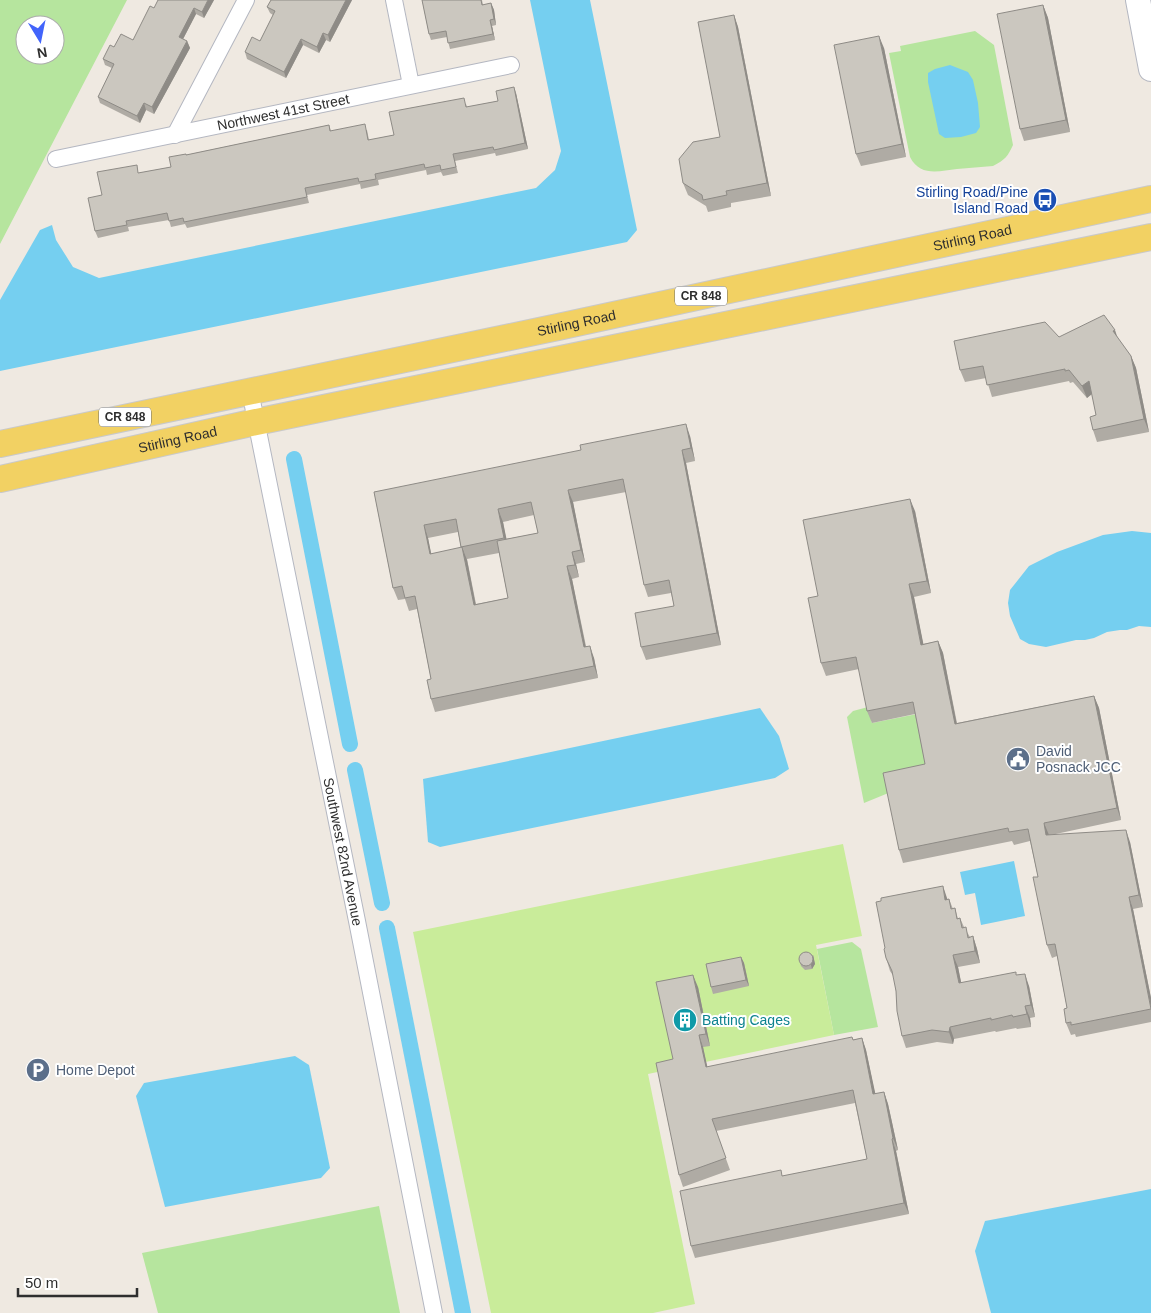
<svg xmlns="http://www.w3.org/2000/svg" width="1151" height="1313" font-family="Arial,sans-serif">
  <style>
    .green { fill: #b6e59e; fill-rule: evenodd }
    .pitch { fill: #c9ec9a }
    .water { fill: #75cff0 }
    .lines { fill: none; stroke-linecap: round; stroke-linejoin: round }
    .canal { stroke: #75cff0; stroke-width: 16 }
    .street-casing { stroke: #b4b7c1; stroke-width: 18 }
    .secondary-casing { stroke: #b4b7c1; stroke-width: 26 }
    .primary-casing { stroke: #c9c9c9; stroke-width: 28 }
    .street { stroke: #fff; stroke-width: 16 }
    .secondary { stroke: #fff; stroke-width: 24 }
    .primary { stroke: #f2d163; stroke-width: 26 }
    .wall { fill: #afaba4; fill-rule: evenodd }
    .shaded-wall { fill: #8e8b86 }
    .building { fill: #cbc7bf; stroke: #8e8b86; fill-rule: evenodd }
    .labels { text-anchor: middle; dominant-baseline: central; stroke-width: 4; stroke-linejoin: round; paint-order: stroke }
    .shield { fill: #fff; stroke: #6d6d6d; stroke-width: 1 }
    .shield-label { font-size: 12px; font-weight: bold; fill: #2e2e2e }
    .street-label { font-size: 14px; fill: #2e2e2e; stroke: #fff }
    .transit-label { font-size: 14px; fill: #164399; stroke: #fff; text-anchor: end }
    .service-label { font-size: 14px; fill: #4e5e75; stroke: #fff; text-anchor: start }
    .culture-label { font-size: 14px; fill: #0d838f; stroke: #fff; text-anchor: start }
  </style>
  <rect width="100%" height="100%" fill="#efe9e1"/>
  <g class="green">
    <path d="M0 0H127L0 244ZM25 25H55V55H25Z"/>
    <path d="M975 31 994 45 1013 145C1008 156 1005 160 993 166 981 167 969 168 957 169 939 171 920 177 910 157L889 53 901 51 900 46Z"/>
    <polygon points="868,707 872,723 917,714 930,776 864,803 847,717 853,711"/>
    <polygon points="852,942 861,949 878,1027 834,1035 817,949"/>
    <polygon points="379,1206 400,1313 158,1313 142,1253"/>
  </g>
  <polygon class="pitch" points="843,844 862,936 816,945 834,1035 648,1074 695,1304 653,1313 491,1313 413,932"/>
  <g class="water">
    <polygon points="530,0 590,0 637,230 627,242 0,371 0,300 40,230 52,225 56,240 73,267 99,278 536,188 555,170 561,151"/>
    <polygon points="950,65 968,72 973,80 978,103 980,127 976,133 961,137 945,138 939,134 928,82 928,73 935,69"/>
    <polygon points="1132,531 1151,533 1151,627 1139,626 1127,630 1120,630 1107,632 1094,638 1085,640 1076,640 1046,647 1029,644 1020,639 1010,616 1008,603 1010,590 1029,566 1057,552 1103,535"/>
    <polygon points="760,708 779,736 789,769 775,778 440,847 428,842 423,779"/>
    <polygon points="1014,861 1025,916 981,925 975,893 965,895 960,872"/>
    <polygon points="295,1056 309,1065 330,1168 321,1178 165,1207 136,1096 144,1083"/>
    <polygon points="1151,1189 1151,1313 991,1313 975,1251 985,1221"/>
  </g>
  <g class="lines">
    <g class="canal">
      <polyline points="294,459 350,744"/>
      <polyline points="355,770 382,903"/>
      <polyline points="387,928 463,1313"/>
    </g>
    <g class="street-casing">
      <g id="street">
        <polyline points="394,0 411,85"/>
        <polyline points="175,135 246,0"/>
        <path id="s1" d="M56 159 511 65"/>
        <path id="s2" d="M250 391 357 921 434 1313"/>
      </g>
    </g>
    <g class="secondary-casing">
      <polyline id="secondary" points="1138,0 1151,69"/>
    </g>
    <g class="primary-casing">
      <g id="primary">
        <path id="s3" d="M0 444 558 327 1151 199"/>
        <path id="s4" d="M0 479 256 422 1151 237"/>
      </g>
    </g>
    <use href="#street" class="street"/>
    <use href="#secondary" class="secondary"/>
    <use href="#primary" class="primary"/>
  </g>
  <g class="wall">
    <polygon points="214,0 204,18 196,14 183,39 187,41 190,48 154,114 146,110 140,123 100,103 98,97 112,68 105,65 103,59 114,47 133,40 154,8"/>
    <polygon points="271,0 352,0 330,42 326,40 319,53 303,45 286,78 247,59 245,52 260,41 273,15 270,13 267,7"/>
    <polygon points="422,0 482,0 483,5 491,3 494,10 496,25 492,26 495,40 450,49 447,37 431,40 429,34"/>
    <polygon points="1043,5 1048,18 1070,132 1024,141 1020,129"/>
    <polygon points="734,15 738,27 771,196 731,203 731,207 708,212 706,206 688,195 683,183 720,137"/>
    <polygon points="884,48 906,157 861,166 856,154"/>
    <polygon points="516,93 528,149 496,156 495,153 455,161 458,173 443,176 441,172 427,175 426,170 378,180 379,185 361,189 360,184 307,195 309,203 187,228 185,224 171,227 169,220 128,227 129,231 98,238 95,231 102,195 139,173 171,167 186,155 329,125 331,131 367,130 369,140 394,135 466,104 467,107 498,101"/>
    <polygon points="1059,337 1118,339 1131,356 1136,368 1149,432 1097,442 1093,430 1096,415 1092,394 1087,398 1073,382 1070,383 1069,381 992,397 986,378 965,382 960,370"/>
    <path d="M690 436 695 461 686 463 721 645 646 660 641 647 674 606 671 593 648 597 644 585 626 492 573 502 585 562 576 564 579 577 572 579 586 646 594 658 598 678 435 712 431 699V679L417 609 409 611 405 599 398 600 393 588 374 492ZM534 515 538 533 506 539 503 522ZM458 532 461 548 431 554 428 538ZM499 553 508 598 476 604 467 559Z"/>
    <polygon points="915,511 931,593 914,597 923,644 938,641 943,653 957,723 1094,696 1099,708 1121,820 1051,835 1130,842 1143,907 1133,909 1151,998 1151,1022 1076,1037 1075,1034 1071,1035 1066,1023 1067,1008 1057,956 1052,958 1047,945 1038,877 1030,841 1014,845 1012,841 903,863 899,850 925,764 915,714 872,723 867,711 859,669 826,676 821,663 818,596"/>
    <polygon points="947,899 949,899 953,909 955,908 958,919 960,918 964,927 970,937 973,936 977,949 980,963 958,967 961,983 1017,975 1029,986 1035,1017 1030,1018 1031,1027 1017,1029 1016,1028 996,1032 995,1031 954,1039 953,1044 937,1042 906,1048 902,1036 894,977 890,971 886,958 885,948"/>
    <polygon points="813,955 815,964 812,969 805,970 801,966 800,963"/>
    <polygon points="741,957 744,963 749,986 713,994 711,987"/>
    <polygon points="698,987 710,1046 703,1047 707,1067 862,1038 866,1050 875,1094 884,1092 888,1104 898,1150 896,1151 909,1214 695,1258 691,1246 783,1176 867,1159 855,1103 716,1131 730,1170 683,1187 679,1175 673,1059"/>
  </g>
  <g class="shaded-wall">
    <polygon points="208,0 214,0 204,18 202,12"/>
    <polygon points="346,0 352,0 330,42 328,35"/>
    <polygon points="491,3 494,10 496,25 494,19"/>
    <polygon points="1043,5 1048,18 1070,132 1066,120"/>
    <polygon points="194,8 196,14 181,43 179,37"/>
    <polygon points="734,15 738,27 771,196 767,183"/>
    <polygon points="490,20 492,26 495,40 493,34"/>
    <polygon points="323,33 326,40 319,53 317,47"/>
    <polygon points="879,36 884,48 906,157 902,144"/>
    <polygon points="301,39 303,45 286,78 284,72"/>
    <polygon points="187,41 190,48 154,114 152,107"/>
    <polygon points="514,87 516,93 528,149 525,143"/>
    <polygon points="144,103 146,110 140,123 137,116"/>
    <polygon points="1115,330 1119,342 1113,331"/>
    <polygon points="1131,356 1136,368 1149,432 1144,419"/>
    <polygon points="1089,381 1093,393 1087,398 1082,386"/>
    <polygon points="686,424 690,436 695,461 691,448"/>
    <polygon points="682,450 686,463 721,645 717,633"/>
    <polygon points="568,490 573,502 585,562 581,550"/>
    <polygon points="910,499 915,511 931,593 927,581"/>
    <polygon points="498,509 503,522 509,551 504,538"/>
    <polygon points="424,525 428,538 434,567 430,554"/>
    <polygon points="462,547 467,560 478,617 474,605"/>
    <polygon points="572,552 576,564 579,577 575,565"/>
    <polygon points="567,566 572,579 588,659 584,647"/>
    <polygon points="909,584 914,597 926,657 921,645"/>
    <polygon points="938,641 943,653 959,736 955,724"/>
    <polygon points="590,646 594,658 598,678 594,666"/>
    <polygon points="1094,696 1099,708 1121,820 1117,808"/>
    <polygon points="1044,823 1049,835 1046,835"/>
    <polygon points="1126,830 1130,842 1143,907 1139,895"/>
    <polygon points="943,886 947,898 950,912 945,900"/>
    <polygon points="1129,897 1133,909 1151,998 1151,1008"/>
    <polygon points="973,936 977,949 980,963 975,951"/>
    <polygon points="813,955 815,964 812,969 811,965"/>
    <polygon points="953,955 958,967 964,996 959,983"/>
    <polygon points="741,957 744,963 749,986 746,980"/>
    <polygon points="1025,974 1029,986 1035,1017 1031,1005"/>
    <polygon points="693,975 698,987 710,1046 706,1034"/>
    <polygon points="1025,1006 1030,1018 1031,1027 1027,1014"/>
    <polygon points="950,1027 954,1039 953,1044 949,1032"/>
    <polygon points="699,1035 703,1047 710,1079 706,1067"/>
    <polygon points="862,1038 866,1050 878,1106 873,1094"/>
    <polygon points="884,1092 888,1104 898,1150 893,1138"/>
    <polygon points="892,1139 896,1151 909,1214 904,1203"/>
  </g>
  <g class="building">
    <polygon points="158,0 208,0 202,12 194,8 179,37 187,41 152,107 144,103 137,116 98,97 114,64 103,59 110,45 114,47 121,34 133,40 150,6 154,8"/>
    <polygon points="271,0 346,0 328,35 323,33 317,47 301,39 284,72 245,52 252,37 260,41 275,11 267,7"/>
    <polygon points="422,0 481,0 482,5 491,3 494,19 490,20 493,34 448,43 446,31 429,34"/>
    <polygon points="1043,5 1066,120 1020,129 997,14"/>
    <polygon points="734,15 767,183 726,191 727,195 703,200 702,195 683,183 679,159 693,142 720,137 698,22"/>
    <polygon points="879,36 902,144 856,154 834,45"/>
    <polygon points="514,87 525,143 494,150 493,147 453,154 456,167 441,170 440,165 425,168 424,164 375,174 376,179 359,182 358,178 305,188 307,197 184,222 183,218 169,221 167,213 126,221 127,225 95,231 88,198 102,195 97,172 137,165 138,173 171,167 169,157 186,154 186,155 329,125 330,131 365,124 368,140 394,135 389,112 464,98 466,107 498,101 496,91"/>
    <polygon points="1104,315 1115,330 1113,331 1131,356 1144,419 1093,430 1090,417 1096,415 1089,381 1082,386 1069,370 1065,371 1065,369 987,385 983,366 960,370 954,341 1045,322 1059,337"/>
    <path d="M686 424 691 448 682 450 717 633 641 647 635 613 674 606 669 580 644 585 623 479 568 490 581 550 572 552 575 565 567 566 584 647 590 646 594 666 431 699 427 680 431 679 415 596 405 598 402 586 393 588 374 492 581 450 580 445ZM531 502 538 533 497 541 508 598 474 605 462 547 430 554 424 525 456 519 461 547 504 538 498 509Z"/>
    <polygon points="910,499 927,581 909,584 921,645 938,641 955,724 1094,696 1117,808 1044,823 1046,835 1126,830 1139,895 1129,897 1151,1009 1071,1025 1071,1022 1066,1023 1064,1009 1067,1008 1055,944 1047,945 1033,877 1038,877 1028,829 1009,832 1008,828 899,850 883,773 925,764 913,702 867,711 856,657 821,663 808,598 818,596 803,520"/>
    <polygon points="943,886 945,900 949,899 951,909 955,908 957,919 960,918 962,928 966,927 968,938 973,936 975,951 953,955 959,983 1016,972 1016,975 1025,974 1031,1005 1025,1006 1027,1014 1013,1017 1012,1015 991,1020 991,1018 950,1027 949,1032 932,1030 902,1036 897,1011 896,991 892,971 886,958 884,949 885,948 876,902 881,901 881,898"/>
    <circle cx="806" cy="959" r="7"/>
    <polygon points="741,957 746,980 711,987 706,964"/>
    <polygon points="693,975 706,1034 699,1035 706,1067 852,1037 853,1040 862,1038 873,1094 884,1092 893,1138 892,1139 904,1203 691,1246 680,1191 781,1170 782,1176 867,1159 853,1090 712,1119 726,1158 679,1175 656,1063 673,1059 656,982"/>
  </g>
  <defs>
    <g id="bus-disc" transform="scale(1.25)"><circle r="9.5" fill="#1a4fb4" stroke="#fff"/><path d="M-5-6H5V4H4V6H2V4H-2V6H-4V4H-5ZM-3.5-4V0h7V-4ZM-3.5 1.2v1.5H-2V1.2ZM2 1.2v1.5H3.5V1.2Z" fill="#fff"/></g>
    <g id="civic-disc" transform="scale(1.25)"><circle r="9.5" fill="#5c6f8a" stroke="#fff"/><path d="M-.6-6.5H3V-4.5H.6V-3L4-1V1h2V6H-6V1h2V-1L-.6-3ZM-1.2 2.5V6h2.4V2.5Z" fill="#fff"/></g>
    <g id="building-disc" transform="scale(1.25)"><circle r="9.5" fill="#0f9aa8" stroke="#fff"/><path d="M-4-6H4V6H1V3H-1V6H-4ZM-2.5-4.3h1.7v1.8h-1.7ZM.8-4.3h1.7v1.8H.8ZM-2.5-1h1.7V.8h-1.7ZM.8-1h1.7V.8H.8Z" fill="#fff"/></g>
    <g id="parking-disc" transform="scale(1.25)"><circle r="9.5" fill="#5c6f8a" stroke="#fff"/><path d="M-3.5-5.5H1a3.5 3.5 0 0 1 0 7H-1V5.5H-3.5ZM-1-3.4V-.6H.8a1.4 1.4 0 0 0 0-2.8Z" fill="#fff"/></g>
  </defs>
  <g fill-rule="evenodd">
    <use href="#bus-disc" x="1045" y="200"/>
    <use href="#civic-disc" x="1018" y="759"/>
    <use href="#building-disc" x="685" y="1020"/>
    <use href="#parking-disc" x="38" y="1070"/>
  </g>
  <g class="labels">
    <g class="shield">
      <rect x="675" y="286.5" width="52" height="19" rx="4"/>
      <rect x="99" y="407.5" width="52" height="19" rx="4"/>
    </g>
    <g class="shield-label">
      <text x="701" y="296">CR 848</text>
      <text x="125" y="417">CR 848</text>
    </g>
    <g class="street-label">
      <text stroke="none"><textPath href="#s1" startOffset="232">Northwest 41st Street</textPath></text>
      <text stroke="none"><textPath href="#s3" startOffset="994">Stirling Road</textPath></text>
      <text stroke="none"><textPath href="#s3" startOffset="589">Stirling Road</textPath></text>
      <text stroke="none"><textPath href="#s4" startOffset="182">Stirling Road</textPath></text>
      <text stroke="none"><textPath href="#s2" startOffset="470">Southwest 82nd Avenue</textPath></text>
    </g>
    <g class="transit-label">
      <text x="1028" y="192">Stirling Road/Pine<tspan x="1028" dy="16">Island Road</tspan></text>
    </g>
    <g class="service-label">
      <text x="1036" y="751">David<tspan x="1036" dy="16">Posnack JCC</tspan></text>
      <text x="56" y="1070">Home Depot</text>
    </g>
    <g class="culture-label">
      <text x="702" y="1020">Batting Cages</text>
    </g>
  </g>
  <g transform="translate(40 40) rotate(170)"><circle r="24" fill="#ffffff" stroke="#ababab"/>
  <path d="M0-4L9 19L0 12L-9 19Z" fill="#4264fb"/>
  <text y="-8" font-size="14" font-weight="bold" text-anchor="middle" fill="#2e2e2e">N</text>
  </g>
  <path d="M18 1288v8h119v-8" fill="none" stroke="#2e2e2e" stroke-width="2.5"/>
  <text x="25" y="1288" font-size="15" fill="#2e2e2e" stroke="#ffffff" stroke-width="4" paint-order="stroke">50 m</text>
</svg>
